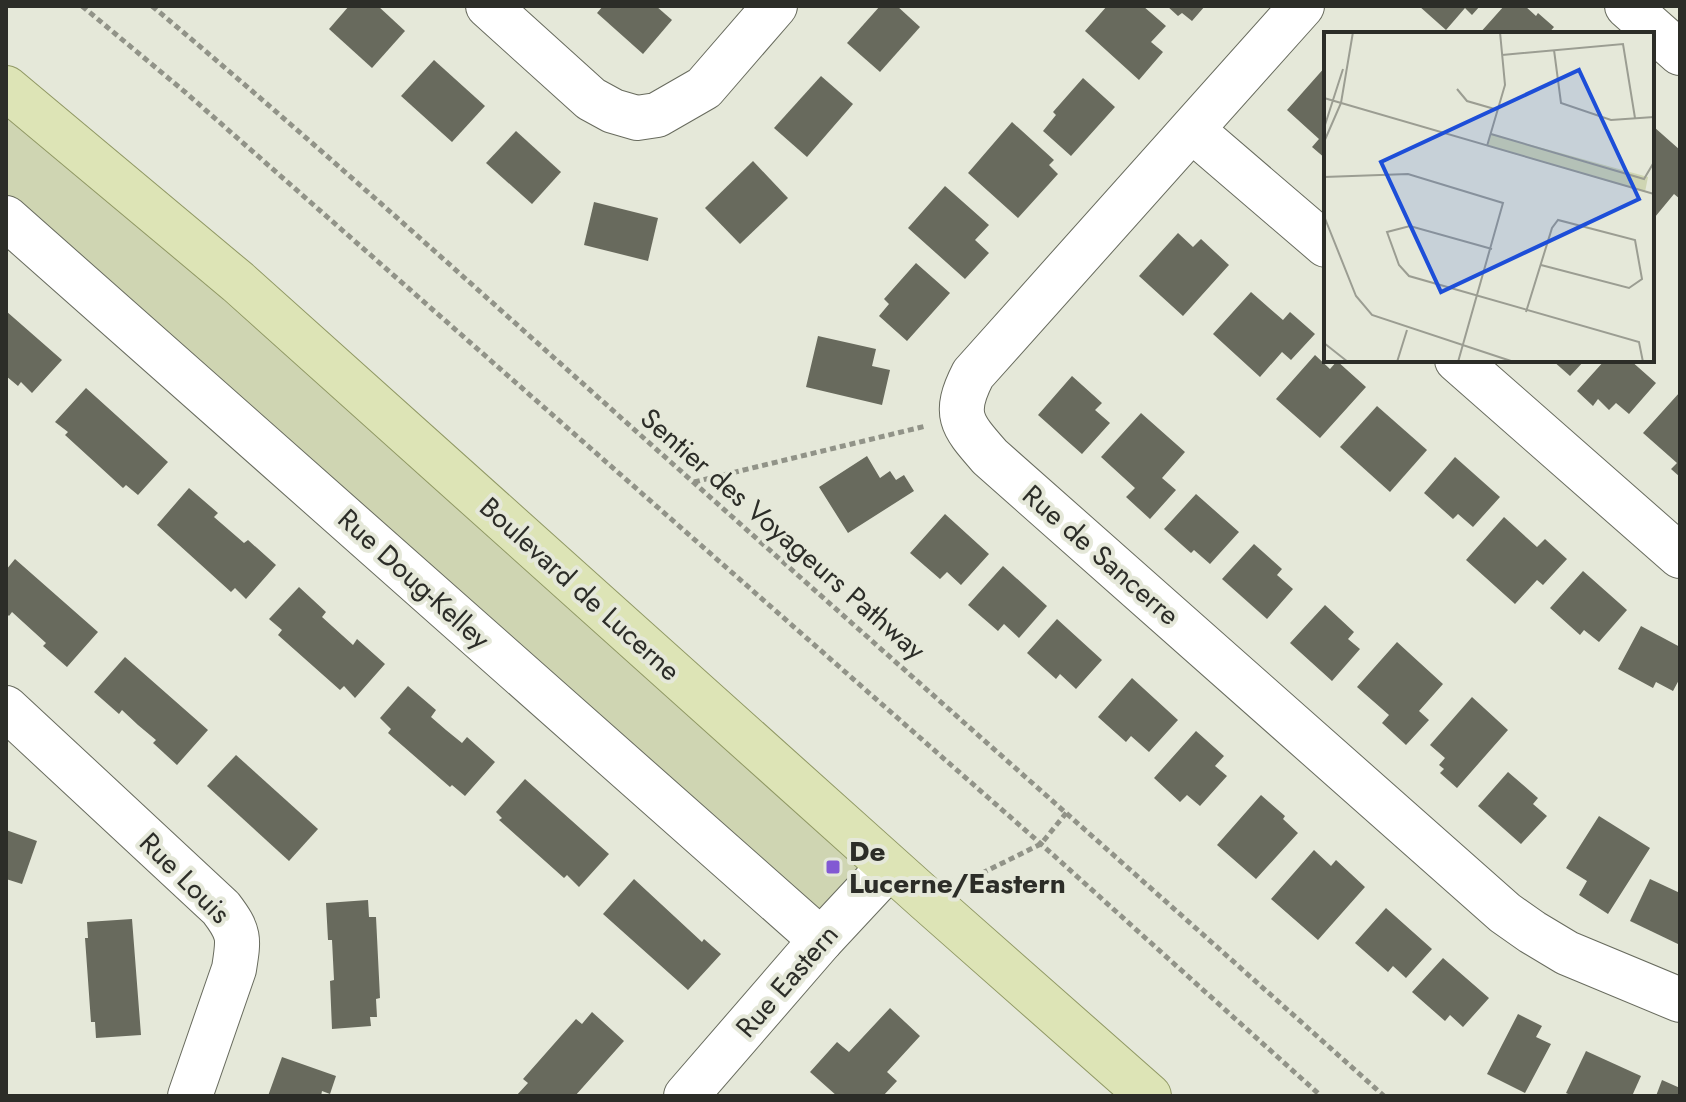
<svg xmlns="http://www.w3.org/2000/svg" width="1686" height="1102" font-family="Jost,sans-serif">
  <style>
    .green { fill: #cfd5b2 }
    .building { fill: #686a5d }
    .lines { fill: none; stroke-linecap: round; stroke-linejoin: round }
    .minor-casing { stroke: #686b5e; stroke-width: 46 }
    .major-casing { stroke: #909864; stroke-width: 46 }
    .path { stroke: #919388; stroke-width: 5; stroke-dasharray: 6 4; stroke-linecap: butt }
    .minor { stroke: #fff; stroke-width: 44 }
    .major { stroke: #dde4b6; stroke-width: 44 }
    .poi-dot { fill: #8259d3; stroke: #e5e8d9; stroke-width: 3 }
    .labels { text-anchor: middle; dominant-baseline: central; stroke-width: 8; stroke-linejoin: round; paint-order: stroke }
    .street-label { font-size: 28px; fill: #2c2d28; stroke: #e5e8d9 }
    .poi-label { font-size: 28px; font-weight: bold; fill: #2c2d28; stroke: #e5e8d9; text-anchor: start }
    .inset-road { fill: none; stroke: #9b9d92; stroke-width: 2 }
    .view { fill: #1d4ed8; fill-opacity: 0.15; stroke: #1d4ed8; stroke-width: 4 }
    .inset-edge { fill: none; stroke: #2c2d28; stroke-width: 4 }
  </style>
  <rect width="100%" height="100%" fill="#e5e8d9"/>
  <polygon class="green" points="6,88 889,867 821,940 6,218"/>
  <g class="building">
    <polygon points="349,6 378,6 405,31 372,68 329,29"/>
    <polygon points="603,6 656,6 672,20 643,54 597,13"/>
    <polygon points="880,6 897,6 920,27 880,72 847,43"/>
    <polygon points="1107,6 1143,6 1166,26 1151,42 1163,52 1139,80 1085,31"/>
    <polygon points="1167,6 1205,6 1192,21 1182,13 1178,16"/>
    <polygon points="1419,6 1480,6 1472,15 1465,8 1446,30"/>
    <polygon points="1504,6 1525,6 1536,16 1538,13 1554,27 1548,34 1479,34"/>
    <polygon points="434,60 485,106 452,142 401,96"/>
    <polygon points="1326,66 1326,159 1312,147 1319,139 1287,110"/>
    <polygon points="821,76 853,104 807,157 774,128"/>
    <polygon points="1083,78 1115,107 1071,156 1043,131 1056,115 1053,112"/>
    <polygon points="1012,122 1054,160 1049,165 1058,174 1018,218 968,173"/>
    <polygon points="1654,127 1680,150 1680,199 1674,194 1655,217 1652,214 1652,129"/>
    <polygon points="516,131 561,172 532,204 486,163"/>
    <polygon points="753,161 788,198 740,244 705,208"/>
    <polygon points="945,186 989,225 975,240 989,253 965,279 908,228"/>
    <polygon points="594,202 658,218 648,261 584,245"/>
    <polygon points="1178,233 1193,247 1201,239 1229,265 1183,316 1139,276"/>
    <polygon points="916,263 950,293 907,341 879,316 889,304 884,299"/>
    <polygon points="1251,292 1283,320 1290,312 1315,334 1291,360 1282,352 1260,377 1213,334"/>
    <polygon points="6,311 62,360 32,393 21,382 18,386 6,376"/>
    <polygon points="818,336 876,349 872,366 890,370 882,405 806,387"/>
    <polygon points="1315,355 1330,369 1337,361 1366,387 1320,438 1276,399"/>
    <polygon points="1552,360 1585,360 1570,376"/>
    <polygon points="1605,360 1630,360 1656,383 1629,414 1616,403 1609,410 1598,399 1593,406 1577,391"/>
    <polygon points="1072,376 1102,403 1095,410 1110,423 1082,454 1038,415"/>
    <polygon points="86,388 168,462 138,495 126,485 123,488 65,435 68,432 55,422"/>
    <polygon points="1680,392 1680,477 1671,469 1677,463 1643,433"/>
    <polygon points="1377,406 1427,450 1390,492 1340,447"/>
    <polygon points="1141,413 1185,452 1162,478 1176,490 1150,519 1126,497 1135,488 1101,457"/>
    <polygon points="867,456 880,478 890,471 896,480 904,475 914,491 848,533 819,487"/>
    <polygon points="1455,457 1500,497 1473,527 1458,514 1453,519 1424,493"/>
    <polygon points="189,488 218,513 214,517 244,543 248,540 276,565 246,599 235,588 231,592 157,525"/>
    <polygon points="1196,494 1239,532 1210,564 1194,550 1191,553 1164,529"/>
    <polygon points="945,514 989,554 961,585 947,572 940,579 910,553"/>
    <polygon points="1504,517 1537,547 1545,539 1567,559 1543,585 1537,580 1515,604 1466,560"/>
    <polygon points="1254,544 1282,569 1277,575 1293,589 1267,619 1222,579"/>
    <polygon points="15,559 98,632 67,667 43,646 46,643 12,612 9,616 6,613 6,570"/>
    <polygon points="1003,566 1047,606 1019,638 1004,624 998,631 968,605"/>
    <polygon points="1583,571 1627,610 1599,642 1584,630 1580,635 1550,608"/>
    <polygon points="299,587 326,612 322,617 353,645 357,639 385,664 355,698 344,686 340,690 278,635 282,630 269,619"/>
    <polygon points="1325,605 1354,632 1348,639 1360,649 1332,681 1290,643"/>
    <polygon points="1057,619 1102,660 1076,689 1060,674 1056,679 1027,653"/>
    <polygon points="1641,626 1680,647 1680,678 1673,691 1656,682 1653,688 1618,669"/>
    <polygon points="1397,642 1443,684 1419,711 1429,720 1406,745 1382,723 1389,715 1357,687"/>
    <polygon points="125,657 208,730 177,765 153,743 156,740 138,725 122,710 119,714 94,692"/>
    <polygon points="1132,678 1178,720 1149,752 1131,736 1126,742 1098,717"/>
    <polygon points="408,686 436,710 431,717 446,730 462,743 467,737 495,762 465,796 452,785 450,787 388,733 391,729 380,718"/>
    <polygon points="1472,697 1508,730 1457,788 1440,773 1444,769 1439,765 1445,758 1430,745"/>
    <polygon points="1196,731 1224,756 1215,766 1227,776 1200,806 1187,795 1180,802 1154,778"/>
    <polygon points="236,755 318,829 289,861 207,786"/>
    <polygon points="1508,772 1538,798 1533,804 1547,816 1521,844 1478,806"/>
    <polygon points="525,779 609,854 579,887 567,875 564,878 499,820 502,818 496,812"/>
    <polygon points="1261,795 1285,816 1283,819 1298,833 1256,879 1217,845"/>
    <polygon points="1599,816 1650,848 1608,914 1579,895 1587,881 1566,868"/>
    <polygon points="6,830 37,841 22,884 6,879"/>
    <polygon points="1314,850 1331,866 1336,860 1365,887 1318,940 1271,899"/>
    <polygon points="634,879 702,942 704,939 721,954 688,990 603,914"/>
    <polygon points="1650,879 1680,893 1680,945 1630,921"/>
    <polygon points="368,900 369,917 376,917 380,998 376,999 377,1017 370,1017 371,1026 332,1029 330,981 334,980 332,940 328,940 326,903"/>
    <polygon points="1386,908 1432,949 1406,978 1393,966 1388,972 1355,943"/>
    <polygon points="132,919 141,1035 96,1038 95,1022 91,1022 85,938 88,938 87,922"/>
    <polygon points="1443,958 1489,998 1463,1027 1450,1015 1445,1021 1412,992"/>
    <polygon points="890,1008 920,1036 887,1072 897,1081 883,1096 837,1096 810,1072 837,1042 849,1052"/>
    <polygon points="592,1012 624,1041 575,1096 516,1096 528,1083 523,1079 576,1019 582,1024"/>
    <polygon points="1518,1014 1542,1026 1536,1037 1551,1044 1525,1093 1487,1074"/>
    <polygon points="1586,1051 1641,1076 1632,1096 1573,1096 1566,1093"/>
    <polygon points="282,1057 336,1076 330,1094 322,1091 321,1096 268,1096"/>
    <polygon points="1662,1080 1680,1088 1680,1096 1656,1096"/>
  </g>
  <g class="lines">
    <g class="minor-casing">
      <g id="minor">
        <polyline points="488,6 591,99 613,111 637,118 657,115 704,88 775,6"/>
        <path d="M1302 6 973 374C952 415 962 425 990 457L1505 913 1532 932 1567 953 1680 1000"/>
        <polyline points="1627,6 1680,53"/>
        <polyline points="1192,130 1326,245"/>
        <polyline points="6,218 821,940"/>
        <polyline points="1457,360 1680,556"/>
        <path d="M6 708 221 908C240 933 239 938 234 969L190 1096"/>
        <polyline points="686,1096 821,940 889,867"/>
      </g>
    </g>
    <g class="major-casing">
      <polyline id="major" points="6,88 238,282 927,900 1149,1096"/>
    </g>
    <g class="path">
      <polyline points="82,6 185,92 1041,844 1321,1096"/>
      <path d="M152 6C336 160 513 322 692 481 922 686 1154 890 1384 1096"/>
      <polyline points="694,482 926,426"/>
      <polyline points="964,882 1041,844 1067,812"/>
    </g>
    <use href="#minor" class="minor"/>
    <use href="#major" class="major"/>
  </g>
  <rect class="poi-dot" x="825" y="859" width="16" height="16" rx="4"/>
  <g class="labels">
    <g class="street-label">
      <text transform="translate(783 534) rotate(41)">Sentier des Voyageurs Pathway</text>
      <text transform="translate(1101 555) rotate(41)">Rue de Sancerre</text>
      <text transform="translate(414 579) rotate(42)">Rue Doug-Kelley</text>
      <text transform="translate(580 589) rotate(42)">Boulevard de Lucerne</text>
      <text transform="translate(185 878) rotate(45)">Rue Louis</text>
      <text transform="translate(787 981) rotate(-49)">Rue Eastern</text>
    </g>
    <g class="poi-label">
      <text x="849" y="851">De<tspan x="849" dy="32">Lucerne/Eastern</tspan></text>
    </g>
  </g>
  <g transform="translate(1324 32)">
    <rect width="330" height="330" fill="#e5e8d9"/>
    <path d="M167 102 324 145 321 160 163 114Z" fill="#cfd5b2"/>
    <path class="inset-road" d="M230 18 237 71 287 88 330 85M178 23 299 12 311 86M133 57 143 69 174 78M0 66 330 162M0 96 19 37M167 102 320 147 330 130M0 110 17 71 29 0M163 114 181 53 176 0M0 145 84 142 179 171 134 330M0 184 32 264 48 283 190 330M168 217 86 194 63 200 75 233 85 244 315 310 319 330M202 280 228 196 234 188 311 208 318 247 305 256 217 233M0 311 24 330M73 330 83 298"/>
    <path class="view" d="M255 38 315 167 117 260 57 130Z"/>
    <rect width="330" height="330" class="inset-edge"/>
  </g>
  <rect width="1686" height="1102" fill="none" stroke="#2c2d28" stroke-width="16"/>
</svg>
